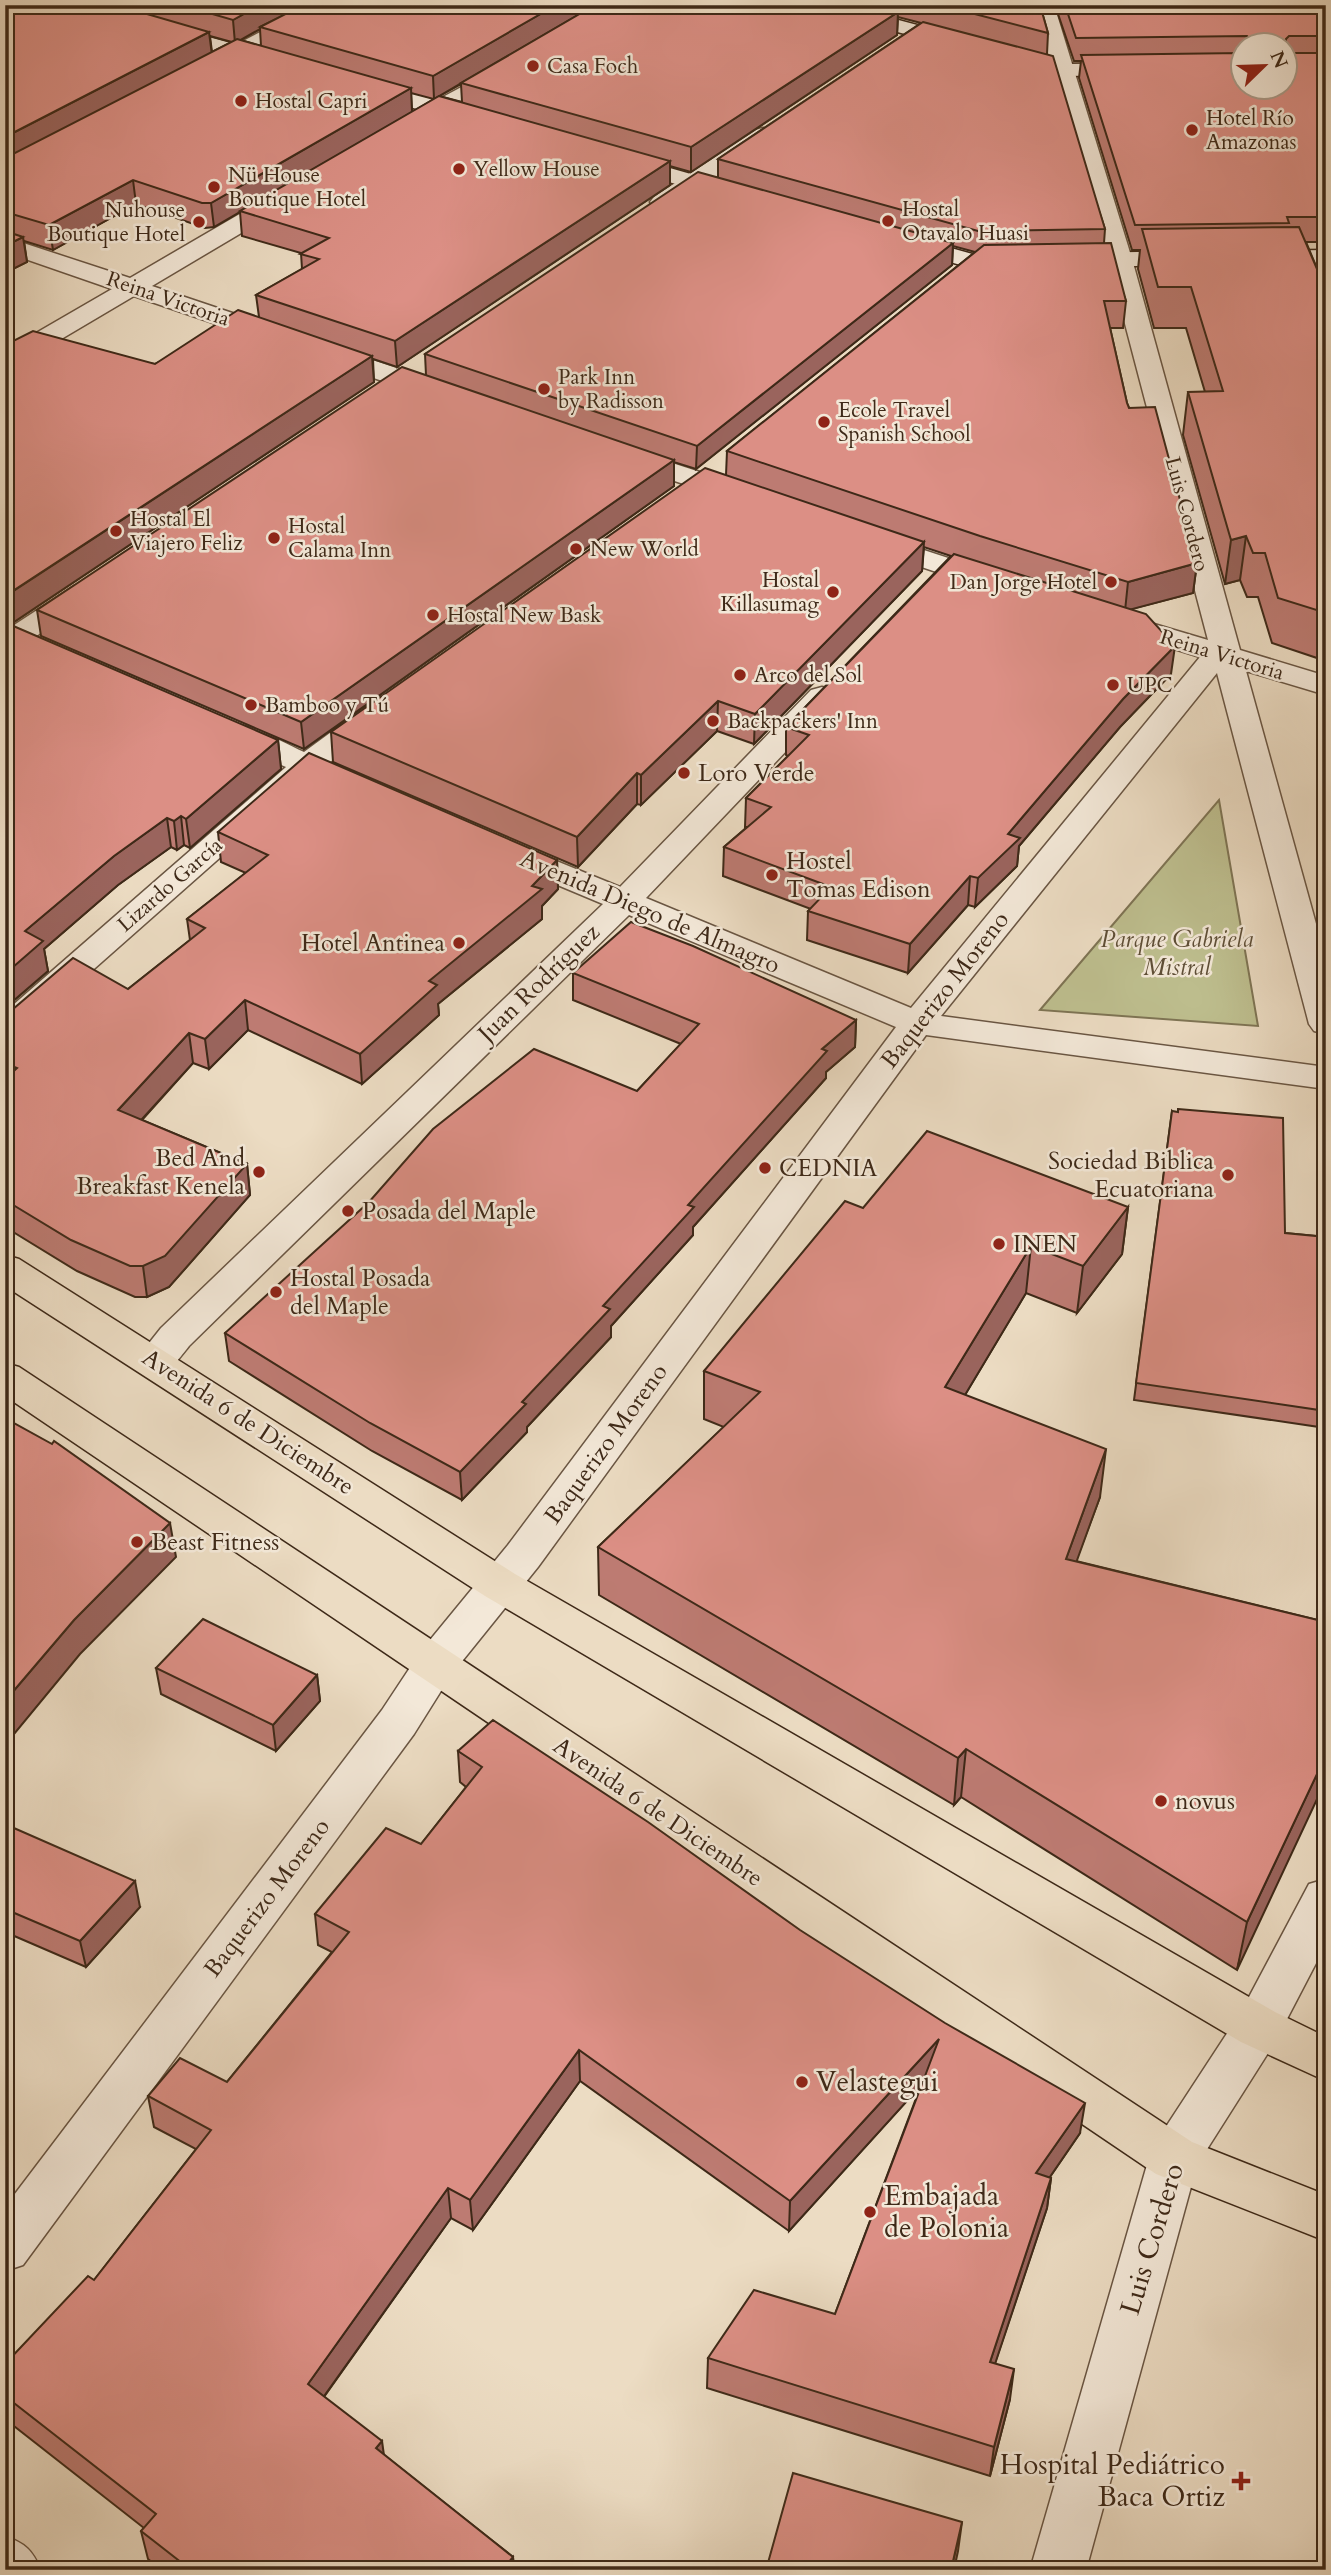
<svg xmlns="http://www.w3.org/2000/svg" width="1331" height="2575" font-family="Cardo,serif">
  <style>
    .green { fill: #bebf8f; stroke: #7e7454; stroke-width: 2 }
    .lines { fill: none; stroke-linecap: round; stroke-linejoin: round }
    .street-casing { stroke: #6a5643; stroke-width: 3 }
    .secondary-casing { stroke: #3e2918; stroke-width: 3 }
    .primary-casing { stroke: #3e2918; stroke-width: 3 }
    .street { fill: #f3e8d8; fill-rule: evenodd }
    .secondary { fill: #f3e8d8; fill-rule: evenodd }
    .primary { fill: #ecdcc3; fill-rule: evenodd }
    .wall { fill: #bd7b72; stroke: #3e2918; stroke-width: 2; fill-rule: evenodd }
    .shaded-wall { fill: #9a645d; stroke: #3e2918; stroke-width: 2 }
    .building { fill: #dc8f85; stroke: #3e2918; stroke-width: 2 }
    .poi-dot { fill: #8f2418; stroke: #f3e8d8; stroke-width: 2.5 }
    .labels { text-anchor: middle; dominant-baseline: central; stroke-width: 5; stroke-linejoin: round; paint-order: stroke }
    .far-poi-label { font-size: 21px; fill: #3e2918; stroke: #f3e8d8; text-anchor: start }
    .far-street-label { font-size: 21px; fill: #3e2918; stroke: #f3e8d8 }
    .poi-label { font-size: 24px; fill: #3e2918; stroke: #f3e8d8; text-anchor: start }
    .street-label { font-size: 24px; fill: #3e2918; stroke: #f3e8d8 }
    .park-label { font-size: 24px; font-style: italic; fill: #5e4e36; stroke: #f3e8d8 }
    .near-poi-label { font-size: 28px; fill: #3e2918; stroke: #f3e8d8; text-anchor: start }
    .near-street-label { font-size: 28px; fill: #3e2918; stroke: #f3e8d8 }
  </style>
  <rect width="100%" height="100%" fill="#ecdcc3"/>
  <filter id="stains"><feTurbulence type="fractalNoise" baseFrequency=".00286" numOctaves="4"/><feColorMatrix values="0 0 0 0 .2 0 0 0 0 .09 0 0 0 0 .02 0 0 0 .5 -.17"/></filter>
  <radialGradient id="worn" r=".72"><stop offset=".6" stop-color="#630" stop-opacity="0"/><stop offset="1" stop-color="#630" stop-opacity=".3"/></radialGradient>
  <polygon class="green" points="1219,800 1258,1026 1040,1010"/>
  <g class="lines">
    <g class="street-casing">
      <g id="street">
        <polygon points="312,5 338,5 335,9 217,73 201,73 198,68 201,63"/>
        <path d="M1034 5H1054L1132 259 1240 650 1326 676V695L1246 671 1326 960V1034L1314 1031 1309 1024 1217 673 941 1016 1326 1067V1089L926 1035 538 1567 451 1675 414 1734 23 2265 5 2271V2207L382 1710 421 1651 508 1545 896 1027 629 915 189 1346C174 1365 166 1379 140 1372L134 1362 161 1328 603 904 500 861 495 854 500 847 511 844 522 847 620 887 811 690 822 687 833 690 837 696 833 702 646 898 911 1008 1200 657 1107 628 1102 622 1107 616 1117 613 1208 640 1108 259Z"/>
        <polygon points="508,62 516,63 519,68 516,73 416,130 400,130 397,125 400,120"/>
        <polygon points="763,128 771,130 774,135 771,140 670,207 654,207 650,202 654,197 755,130"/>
        <polygon points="287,189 295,191 299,196 295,201 152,286 450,386 454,392 450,398 441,400 432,398 134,296 14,367 5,370 5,351 112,289 5,252 5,237 130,278 279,191"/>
        <polygon points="623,447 749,488 753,494 749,500 739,502 613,461 610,455 613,449"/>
        <polygon points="875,534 1003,576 1007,582 1003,588 993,591 865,548 861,542 865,536"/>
        <polygon points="84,583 94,586 98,592 94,598 15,650 5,653 5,631 74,586"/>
        <path d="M375 705 386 708 390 714 386 720 329 763 358 776 363 783 358 790 347 792 310 778 17 1037 5 1041V1012L286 767 221 739 217 732 221 725C247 719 280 742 304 752L364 708Z"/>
        <polygon points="1326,1879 1326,1944 1275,2042 1197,2165 1086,2570 1030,2570 1149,2158 1156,2142 1241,2012 1309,1884"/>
        <path d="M5 2536C26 2544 32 2550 41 2570H5Z"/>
      </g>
    </g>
    <g class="secondary-casing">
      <g id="secondary">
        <polygon points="58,5 92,5 278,56 281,61 278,66 262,66 61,9"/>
        <polygon points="807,5 842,5 1064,64 1133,63 1141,64 1144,69 1141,74 1133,75 1064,76 810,9"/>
        <polygon points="362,80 484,113 487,118 484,123 476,125 354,92 351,87 354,82"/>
        <polygon points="621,154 743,189 747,194 743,199 735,201 613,166 610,161 613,156"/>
        <polygon points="904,235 976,255 1191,251 1200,253 1203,258 1200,263 1191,265 975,269 896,247 892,242 896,237"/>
        <polygon points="1326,250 1326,264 1261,265 1252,263 1249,258 1252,253 1261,251"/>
      </g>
    </g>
    <g class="primary-casing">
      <g id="primary">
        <polygon points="5,1255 19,1259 515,1574 1275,2012 1326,2037 1326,2081 1241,2042 485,1596 5,1286"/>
        <polygon points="5,1363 19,1367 1192,2142 1326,2195 1326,2241 1156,2174 5,1396"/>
      </g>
    </g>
    <use href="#street" class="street"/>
    <use href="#secondary" class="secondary"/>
    <use href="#primary" class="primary"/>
  </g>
  <g class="wall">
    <path d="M5 5H1040L1048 33 1047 54 1105 229 1104 243 1126 301 1123 328H1110L1127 403 1197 563 1193 593 1131 609 1171 674 1120 727 1019 846 1017 866 975 907 968 905 908 973 807 940 808 911 811 909 723 876 724 847 747 827H745L746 798 788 756 786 755V727L951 556 924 547 922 571 754 744 717 731 641 805 637 804 578 867 333 762 331 732 726 475 727 451 975 252 953 246 952 265 696 469 674 462V486L304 749 41 636 37 610 426 375 425 354 718 177V159L921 23 898 17 897 35 691 172 670 166V185L397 367 373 359 374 382 11 624 5 623V345L155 364 259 317 256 295 302 269 301 253 242 236 240 212 214 227 205 228 136 204 53 250 24 241 27 262 5 273ZM260 29 261 46 240 40ZM210 36 232 42 212 52ZM461 84 462 102 439 96ZM411 93 434 99 412 112Z"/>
    <path d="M1055 5H1153V6L1326 5V242H1306L1326 290V661L1272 643 1258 597H1247L1240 580 1225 584 1183 435 1188 392H1205L1186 328H1154L1138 269 1140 250H1132L1079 78 1081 61H1074ZM1243 46H1285L1243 88Z"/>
    <polygon points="5,626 278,740 281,769 190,848 184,845 177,850 171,847 118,885 44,949 48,971 5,1008"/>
    <polygon points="218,832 557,860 558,889 542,906 542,919 438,1004 439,1015 362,1084 248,1030 209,1069 193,1063 142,1120 247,1164 250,1195 169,1287 147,1297 135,1297 77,1271 5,1227 5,1011 128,989 190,940 187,919 246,873 221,862"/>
    <polygon points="573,973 856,1020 855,1047 826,1072 826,1078 693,1227 693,1235 611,1326 611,1337 527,1427 527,1432 462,1500 372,1451 229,1361 225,1333 637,1091 681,1044 573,1000"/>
    <polygon points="1172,1111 1285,1233 1326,1237 1326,1428 1134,1400"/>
    <polygon points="1128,1207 1122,1254 1077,1313 1026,1293 965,1395 1100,1497 1076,1561 1326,1622 1237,1970 961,1797 954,1805 599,1595 598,1547 724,1427 704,1419 704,1371 863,1208"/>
    <polygon points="156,1668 317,1675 320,1701 276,1751 161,1694"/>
    <polygon points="458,1751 1080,2133 1050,2177 1051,2178 1047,2208 995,2363 1010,2399 990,2476 707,2388 708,2358 835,2314 921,2085 789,2231 580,2081 473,2230 451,2218 324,2397 384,2455 513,2557 514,2570 162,2570 148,2559 141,2531 144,2528 5,2419 5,2364 94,2280 196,2149 154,2127 148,2096 227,2082 332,1952 318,1945 315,1914 421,1844 466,1787 460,1782"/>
    <polygon points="5,1826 140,1907 86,1967 5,1932"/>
  </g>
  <g class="shaded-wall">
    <polygon points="260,5 306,5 260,27 260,29 235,43 233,20"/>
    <polygon points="556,5 595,5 434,99 433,76"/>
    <polygon points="898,12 897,35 691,172 691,147"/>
    <polygon points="209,32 212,55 5,163 5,137"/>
    <polygon points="411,88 412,112 214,227 211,203"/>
    <polygon points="670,161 670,185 397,367 395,341"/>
    <polygon points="133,180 136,204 53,250 49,225"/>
    <polygon points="23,237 27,262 5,273 5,246"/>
    <polygon points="953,243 952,265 696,469 697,446"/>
    <polygon points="372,356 374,382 11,624 6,596"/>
    <polygon points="674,460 674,486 304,749 301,722"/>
    <polygon points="1246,536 1240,580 1225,584 1231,540"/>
    <polygon points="924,542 922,571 754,744 755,714"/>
    <polygon points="1197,563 1193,593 1125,611 1128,582"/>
    <polygon points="1175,646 1171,674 1120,727 1019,846 1017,866 975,907 978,878 1008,834 1123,699"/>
    <polygon points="718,701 717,731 641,805 641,775"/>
    <polygon points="278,740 281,769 190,848 186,819"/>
    <polygon points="637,773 637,804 578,867 577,837"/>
    <polygon points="181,816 184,845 177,850 174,821"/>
    <polygon points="167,818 171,847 118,885 44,949 48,971 5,1008 5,974 25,931 114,856"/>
    <polygon points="557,860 558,889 542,906 542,919 438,1004 439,1015 362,1084 360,1054 429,981 532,886"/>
    <polygon points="970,876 968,905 908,973 910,944"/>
    <polygon points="245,1000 248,1030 209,1069 205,1039"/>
    <polygon points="856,1020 855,1047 826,1072 826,1078 693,1227 693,1235 611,1326 611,1337 527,1427 527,1432 462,1500 460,1472 522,1402 688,1205 822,1049"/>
    <polygon points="189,1033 193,1063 123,1140 118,1110"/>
    <polygon points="247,1164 250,1195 169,1287 147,1297 143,1266"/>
    <polygon points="1128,1207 1122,1254 1077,1313 1083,1266"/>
    <polygon points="1031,1246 1026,1293 941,1435 945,1387"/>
    <polygon points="1106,1449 1100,1497 1060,1607 1066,1559"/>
    <polygon points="170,1523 176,1557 80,1654 5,1745 5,1701 74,1620"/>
    <polygon points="317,1675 320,1701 276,1751 273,1725"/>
    <polygon points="966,1749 961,1797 954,1805 958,1758"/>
    <polygon points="1326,1755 1326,1780 1237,1970 1247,1922"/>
    <polygon points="135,1881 140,1907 86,1967 80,1941"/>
    <polygon points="939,2039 936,2069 789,2231 790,2201"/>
    <polygon points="579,2050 580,2081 473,2230 470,2200"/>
    <polygon points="1085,2103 1080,2133 1032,2203 1036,2173"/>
    <polygon points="1051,2178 1047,2208 986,2391 990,2362"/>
    <polygon points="448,2188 451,2218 312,2413 308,2384"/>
    <polygon points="1014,2369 1010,2399 990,2476 994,2447"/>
    <polygon points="382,2441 386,2470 376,2448"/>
    <polygon points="962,2522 958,2551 954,2570 951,2570"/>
    <polygon points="513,2557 514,2570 503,2570 503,2569"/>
  </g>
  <g class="building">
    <polygon points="5,5 116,5 209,32 5,137"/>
    <polygon points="181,5 260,5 233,20"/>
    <polygon points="303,5 556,5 433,76 260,27"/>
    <polygon points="595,5 873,5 898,12 691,147 461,83"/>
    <polygon points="940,5 1040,5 1048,33"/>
    <polygon points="1065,5 1153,5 1153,6 1326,5 1326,36 1289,36 1286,39 1286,51 1289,53 1326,53 1326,217 1287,217 1289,223 1135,225 1081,55 1243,53 1243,88 1285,88 1285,46 1250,46 1250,39 1247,36 1076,38"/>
    <polygon points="923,22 1053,56 1105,229 978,231 718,159"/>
    <polygon points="237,39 411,88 211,203 202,203 133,180 49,225 5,212 5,158"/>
    <polygon points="439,96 670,161 395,341 256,295 319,259 300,254 329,238 240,211"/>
    <polygon points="698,172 953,243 697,446 425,354"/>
    <polygon points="1299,227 1326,290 1326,613 1278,598 1265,553 1253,553 1246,536 1231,540 1188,392 1223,391 1191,287 1158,287 1142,229"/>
    <polygon points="5,231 23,237 5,246"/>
    <polygon points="1111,243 1126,301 1104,301 1127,403 1129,408 1155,407 1197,563 1128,582 980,536 727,451 984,245"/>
    <polygon points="238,310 372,356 5,596 5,345 33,331 155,364"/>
    <polygon points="402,367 674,460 301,722 37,610"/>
    <polygon points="705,468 924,542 755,714 718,701 641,775 637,773 577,837 331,732"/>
    <polygon points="954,554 1146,614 1175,646 1123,699 1008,834 1020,838 978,878 970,876 910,944 808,911 831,887 724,847 771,807 746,798 809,735 786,727"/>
    <polygon points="11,625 278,740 186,819 181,816 174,821 167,818 114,856 25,931 43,941 5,974 5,626"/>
    <polygon points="309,753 557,860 532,886 542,889 429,981 437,985 360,1054 245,1000 205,1039 189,1033 118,1110 247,1164 165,1256 143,1266 130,1266 71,1240 5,1200 5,1079 17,1068 5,1063 5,1011 13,1009 73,958 128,989 205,928 187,919 268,855 218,832"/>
    <polygon points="631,922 693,946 856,1020 822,1049 827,1051 688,1205 694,1207 603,1306 610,1309 522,1402 526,1404 460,1472 370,1423 225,1333 369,1202 433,1129 534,1049 637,1091 699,1024 573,973"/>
    <polygon points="1178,1109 1283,1118 1285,1233 1326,1237 1326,1411 1136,1383 1172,1111 1178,1112"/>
    <polygon points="927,1131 1128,1207 1083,1266 1031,1246 945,1387 1106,1449 1066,1559 1326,1622 1326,1755 1247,1922 966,1749 958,1758 598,1547 760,1392 704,1371 845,1201 863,1208"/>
    <polygon points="5,1418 52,1444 54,1441 170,1523 74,1620 5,1701"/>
    <polygon points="203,1619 317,1675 273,1725 156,1668"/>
    <polygon points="493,1720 648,1822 800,1930 945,2023 1085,2103 1036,2173 1051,2178 990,2362 1014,2369 994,2447 708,2358 754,2290 835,2314 939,2039 790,2201 579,2050 470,2200 448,2188 308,2384 382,2441 376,2448 513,2557 503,2569 504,2570 191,2570 141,2531 156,2514 5,2396 5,2364 88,2276 94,2280 211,2130 148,2096 180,2058 227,2082 349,1932 315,1914 386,1828 421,1844 482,1767 458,1751"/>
    <polygon points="7,1825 135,1881 80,1941 5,1909 5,1826"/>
    <polygon points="793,2473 962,2522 951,2570 766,2570"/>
  </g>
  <g class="poi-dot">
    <circle cx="533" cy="66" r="7"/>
    <circle cx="241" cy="101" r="7"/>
    <circle cx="1192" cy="130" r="7"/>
    <circle cx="459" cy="169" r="7"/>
    <circle cx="214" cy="187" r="7"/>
    <circle cx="888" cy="221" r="7"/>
    <circle cx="199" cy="222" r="7"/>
    <circle cx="544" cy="389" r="7"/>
    <circle cx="824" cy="422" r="7"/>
    <circle cx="116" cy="531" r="7"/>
    <circle cx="274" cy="538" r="7"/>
    <circle cx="576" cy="549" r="7"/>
    <circle cx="1111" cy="582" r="7"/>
    <circle cx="833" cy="592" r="7"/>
    <circle cx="433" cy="615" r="7"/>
    <circle cx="740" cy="675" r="7"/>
    <circle cx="1113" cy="685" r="7"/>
    <circle cx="251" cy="705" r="7"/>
    <circle cx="713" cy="721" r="7"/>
    <circle cx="684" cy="773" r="7"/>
    <circle cx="772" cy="875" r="7"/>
    <circle cx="459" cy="943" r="7"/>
    <circle cx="765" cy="1168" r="7"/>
    <circle cx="259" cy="1172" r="7"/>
    <circle cx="1228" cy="1175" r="7"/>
    <circle cx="348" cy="1211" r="7"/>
    <circle cx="999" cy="1244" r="7"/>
    <circle cx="276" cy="1292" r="7"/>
    <circle cx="137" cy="1542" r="7"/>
    <circle cx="1161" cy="1801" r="7"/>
    <circle cx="802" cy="2082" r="7"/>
    <circle cx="870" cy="2212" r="7"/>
    <path d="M1237.5 2470.5h7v7h7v7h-7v7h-7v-7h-7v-7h7z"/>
  </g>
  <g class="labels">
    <g class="far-poi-label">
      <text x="547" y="66">Casa Foch</text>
      <text x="255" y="101">Hostal Capri</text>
      <text x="1206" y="118">Hotel Río<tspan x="1206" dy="24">Amazonas</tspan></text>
      <text x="473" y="169">Yellow House</text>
      <text x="228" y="175">Nü House<tspan x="228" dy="24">Boutique Hotel</tspan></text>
      <text x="902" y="209">Hostal<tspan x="902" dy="24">Otavalo Huasi</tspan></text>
      <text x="185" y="210" text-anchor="end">Nuhouse<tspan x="185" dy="24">Boutique Hotel</tspan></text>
      <text x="558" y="377">Park Inn<tspan x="558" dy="24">by Radisson</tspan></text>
      <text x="838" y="410">Ecole Travel<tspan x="838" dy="24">Spanish School</tspan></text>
      <text x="130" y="519">Hostal El<tspan x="130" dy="24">Viajero Feliz</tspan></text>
      <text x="288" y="526">Hostal<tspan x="288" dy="24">Calama Inn</tspan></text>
      <text x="590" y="549">New World</text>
      <text x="819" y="580" text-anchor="end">Hostal<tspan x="819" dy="24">Killasumag</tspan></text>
      <text x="1097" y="582" text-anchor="end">Dan Jorge Hotel</text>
      <text x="447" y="615">Hostal New Bask</text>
      <text x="754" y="675">Arco del Sol</text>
      <text x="1127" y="685">UPC</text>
      <text x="265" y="705">Bamboo y Tú</text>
      <text x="727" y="721">Backpackers' Inn</text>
    </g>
    <g class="far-street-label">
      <text transform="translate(168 299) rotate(19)">Reina Victoria</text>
      <text transform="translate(1187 514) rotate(75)">Luis Cordero</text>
      <text transform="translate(1222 655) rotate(17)">Reina Victoria</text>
      <text transform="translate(170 885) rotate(-41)">Lizardo García</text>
    </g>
    <g class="poi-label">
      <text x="698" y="773">Loro Verde</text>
      <text x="786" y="861">Hostel<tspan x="786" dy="28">Tomas Edison</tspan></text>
      <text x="445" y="943" text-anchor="end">Hotel Antinea</text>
      <text x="245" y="1158" text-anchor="end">Bed And<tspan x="245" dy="28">Breakfast Kenela</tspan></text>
      <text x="1214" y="1161" text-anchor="end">Sociedad Biblica<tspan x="1214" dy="28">Ecuatoriana</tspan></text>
      <text x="779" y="1168">CEDNIA</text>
      <text x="362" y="1211">Posada del Maple</text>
      <text x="1013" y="1244">INEN</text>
      <text x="290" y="1278">Hostal Posada<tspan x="290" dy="28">del Maple</tspan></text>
      <text x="151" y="1542">Beast Fitness</text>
      <text x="1175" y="1801">novus</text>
    </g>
    <g class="street-label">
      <text transform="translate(650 912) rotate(23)">Avenida Diego de Almagro</text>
      <text transform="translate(539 983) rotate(-44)">Juan Rodríguez</text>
      <text transform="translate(945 990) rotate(-52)">Baquerizo Moreno</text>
      <text transform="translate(248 1422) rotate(33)">Avenida 6 de Diciembre</text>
      <text transform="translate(606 1444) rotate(-54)">Baquerizo Moreno</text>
      <text transform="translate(658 1812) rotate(34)">Avenida 6 de Diciembre</text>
      <text transform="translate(267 1898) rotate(-53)">Baquerizo Moreno</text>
    </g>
    <g class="park-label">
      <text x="1177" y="939">Parque Gabriela<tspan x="1177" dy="28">Mistral</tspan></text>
    </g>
    <g class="near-poi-label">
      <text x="816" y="2082">Velastegui</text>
      <text x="884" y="2196">Embajada<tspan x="884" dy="32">de Polonia</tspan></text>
      <text x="1225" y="2465" text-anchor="end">Hospital Pediátrico<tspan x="1225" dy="32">Baca Ortiz</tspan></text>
    </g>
    <g class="near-street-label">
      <text transform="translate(1152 2239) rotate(-73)">Luis Cordero</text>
    </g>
  </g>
  <rect width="1331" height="2575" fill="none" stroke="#ecdcc3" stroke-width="28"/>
  <rect x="7" y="7" width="1317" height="2561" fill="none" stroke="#3e2918" stroke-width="3.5"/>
  <rect x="14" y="14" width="1303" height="2547" fill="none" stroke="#3e2918" stroke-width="2"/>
  <g transform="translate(1264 66) rotate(67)"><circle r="33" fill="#f3e8d8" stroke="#ab9c8b" stroke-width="2"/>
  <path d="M0-5L12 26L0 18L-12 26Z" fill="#8f2418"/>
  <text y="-10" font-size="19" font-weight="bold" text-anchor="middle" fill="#3e2918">N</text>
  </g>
  <rect width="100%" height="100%" filter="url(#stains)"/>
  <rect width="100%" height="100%" fill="url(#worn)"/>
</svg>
